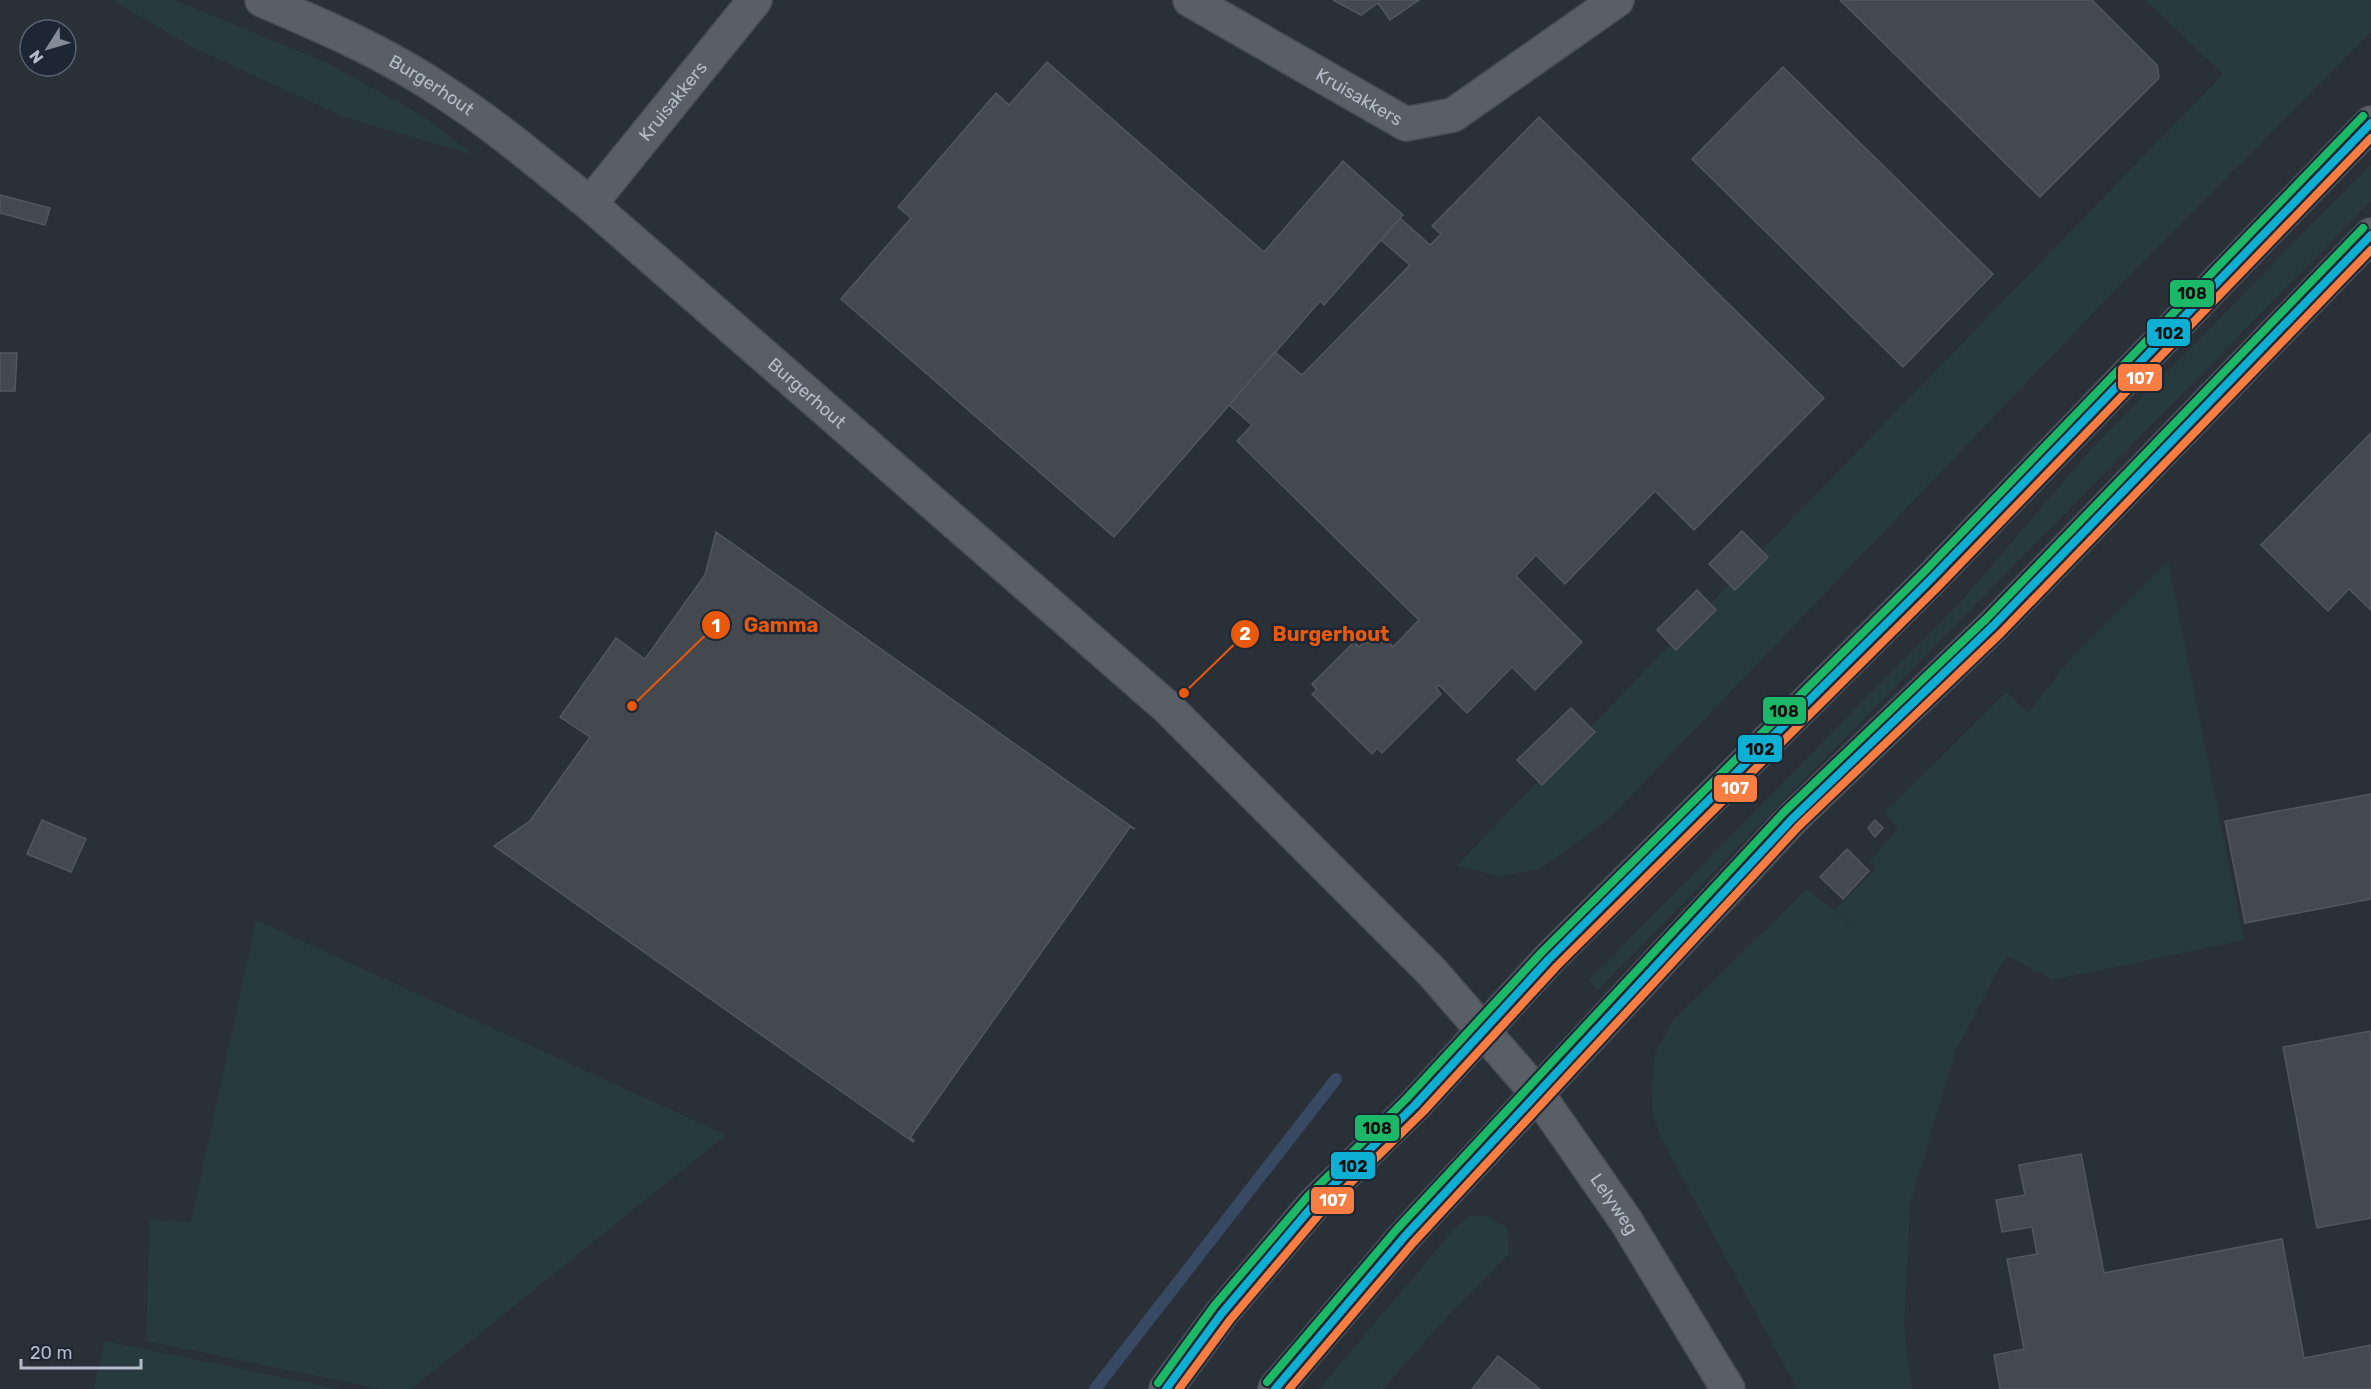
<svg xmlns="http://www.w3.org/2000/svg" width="2371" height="1389" font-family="Rubik,sans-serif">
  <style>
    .green { fill: #273a3e }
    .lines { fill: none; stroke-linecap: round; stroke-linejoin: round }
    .stream { stroke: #384963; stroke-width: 12 }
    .building { fill: #444950; stroke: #52575f; stroke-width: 1.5 }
    .minor-casing { stroke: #484c53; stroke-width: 36 }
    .major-casing { stroke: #484c55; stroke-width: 36 }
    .minor { stroke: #5a5e66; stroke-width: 33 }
    .major { stroke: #5c6168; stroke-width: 33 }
    .bus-1-casing { stroke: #1d2633; stroke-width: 12 }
    .bus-2-casing { stroke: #1d2633; stroke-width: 12 }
    .bus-3-casing { stroke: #1d2633; stroke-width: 12 }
    .bus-1 { stroke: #0dafd3; stroke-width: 8 }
    .bus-2 { stroke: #f77d43; stroke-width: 8 }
    .bus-3 { stroke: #1ab867; stroke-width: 8 }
    .labels { text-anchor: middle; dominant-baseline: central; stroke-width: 5; stroke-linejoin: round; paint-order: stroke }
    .street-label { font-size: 18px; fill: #b4bcc9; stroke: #1d2633 }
    .leader { fill: none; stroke: #e8590c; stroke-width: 2 }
    .callout-dot { fill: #e8590c; stroke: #1d2633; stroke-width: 2 }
    .mark-label { font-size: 18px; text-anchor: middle; font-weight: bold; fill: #fff }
    .callout-label { font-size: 20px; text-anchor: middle; font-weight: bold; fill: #e8590c; stroke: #1d2633; stroke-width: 5; stroke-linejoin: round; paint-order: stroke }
    .line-badge { stroke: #1d2633; stroke-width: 2 }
    .badge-label { font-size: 16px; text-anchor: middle; font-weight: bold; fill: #fff }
    .pale-badge-label { font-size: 16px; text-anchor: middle; font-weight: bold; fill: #111 }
  </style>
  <rect width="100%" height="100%" fill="#2a3038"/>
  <g class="green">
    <polygon points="116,0 175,0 327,63 423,116 474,155 344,117 192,47 122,6"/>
    <polygon points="2145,0 2371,0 2371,32 2119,286 1608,820 1540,869 1499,876 1456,866 2223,74"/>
    <polygon points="2371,164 2371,201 1598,990 1589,980 1964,598 2092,448"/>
    <polygon points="2168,561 2244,940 2053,980 2008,956 1998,970 1956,1050 1910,1204 1904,1327 1912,1389 1797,1389 1665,1146 1653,1116 1652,1087 1655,1053 1674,1019 1807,889 1856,928 1835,910 1876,869 1869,862 1898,829 1884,813 2006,692 2028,713 2072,657"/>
    <polygon points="256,920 726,1135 411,1389 381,1389 146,1341 150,1220 191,1222"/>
    <polygon points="1470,1216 1487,1216 1508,1228 1509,1254 1442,1322 1383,1389 1319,1389 1456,1227"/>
    <polygon points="105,1341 339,1389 94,1389"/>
  </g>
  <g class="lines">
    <polyline class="stream" points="1095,1389 1336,1079"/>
  </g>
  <g class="building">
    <polygon points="1333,0 1419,0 1390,20 1378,3 1361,15"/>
    <polygon points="1840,0 2092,0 2157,65 2159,78 2040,197"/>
    <polygon points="1047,62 1264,252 1343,161 1403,215 1324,305 1320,301 1114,537 841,299 911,218 898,207 996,93 1009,105"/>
    <polygon points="1783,67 1993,274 1903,367 1692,159"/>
    <polygon points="1539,117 1824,398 1694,530 1655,491 1565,584 1536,555 1516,576 1582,642 1535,690 1512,667 1467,713 1439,685 1436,688 1441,694 1382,753 1377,748 1372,754 1312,694 1317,690 1312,684 1354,642 1359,647 1363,643 1389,642 1393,647 1419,620 1237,441 1252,425 1229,405 1275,352 1302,375 1410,265 1381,240 1400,218 1430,245 1441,234 1432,226"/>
    <polygon points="0,195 50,208 45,225 0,213"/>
    <polygon points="0,353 17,353 15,391 0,391"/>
    <polygon points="2371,433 2371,610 2349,589 2328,611 2261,545"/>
    <polygon points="1742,531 1768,557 1735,590 1709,564"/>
    <polygon points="716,532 1135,829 1130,827 910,1138 914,1140 913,1142 494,846 530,821 590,737 560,717 616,638 645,659 705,575"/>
    <polygon points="1697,590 1716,610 1676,650 1657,630"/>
    <polygon points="1571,708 1595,732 1542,785 1517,760"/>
    <polygon points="2371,794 2371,899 2245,923 2225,821"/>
    <polygon points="42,820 86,839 71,872 27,854"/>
    <polygon points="1875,820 1883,828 1875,837 1868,828"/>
    <polygon points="1847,849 1869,871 1843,899 1820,877"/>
    <polygon points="2371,1031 2371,1218 2317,1228 2283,1047"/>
    <polygon points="2081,1154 2104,1273 2282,1239 2304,1358 2371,1345 2371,1389 2000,1389 1994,1355 2024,1349 2007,1259 2037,1254 2032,1227 2002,1232 1996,1200 2025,1195 2019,1165"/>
    <polygon points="1498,1356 1540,1389 1472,1389"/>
  </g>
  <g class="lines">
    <g class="minor-casing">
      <g id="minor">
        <path id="s1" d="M262 0C325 27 388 54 445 93 496 126 543 166 590 204L1168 708 1432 972 1537 1093 1626 1221 1728 1389"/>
        <path id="s2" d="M1190 0 1406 124 1453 115 1617 0"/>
        <path id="s3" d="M590 204 755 0"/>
      </g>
    </g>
    <g class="major-casing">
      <g id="major">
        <polyline points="1166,1389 1222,1313 1315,1203 1415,1105 1549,959 1931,579 2371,123"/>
        <polyline points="1275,1389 1405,1236 1792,819 1993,626 2371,235"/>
      </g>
    </g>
    <use href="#minor" class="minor"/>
    <use href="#major" class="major"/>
    <g class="bus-1-casing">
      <g id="bus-1">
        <polyline points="1166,1389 1222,1313 1315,1203 1415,1105 1549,959 1931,579 2371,123"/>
        <polyline points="1275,1389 1405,1236 1792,819 1993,626 2371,235"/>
      </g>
    </g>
    <g class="bus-2-casing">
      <g id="bus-2">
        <polyline points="1179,1389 1230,1320 1323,1210 1423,1112 1557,966 1939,586 2371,138"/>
        <polyline points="1289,1389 1413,1243 1799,826 2001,633 2371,250"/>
      </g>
    </g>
    <g class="bus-3-casing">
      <g id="bus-3">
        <polyline points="1267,1382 1397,1229 1784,812 1986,619 2363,228"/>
        <polyline points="1158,1383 1214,1306 1308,1196 1407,1098 1542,952 1924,572 2363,116"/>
      </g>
    </g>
    <use href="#bus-1" class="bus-1"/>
    <use href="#bus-2" class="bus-2"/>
    <use href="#bus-3" class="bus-3"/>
  </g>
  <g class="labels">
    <g class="street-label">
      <text stroke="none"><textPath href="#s1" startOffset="190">Burgerhout</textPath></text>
      <text stroke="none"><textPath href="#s2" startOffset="195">Kruisakkers</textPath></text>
      <text stroke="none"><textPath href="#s3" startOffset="132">Kruisakkers</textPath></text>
      <text stroke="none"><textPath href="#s1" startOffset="676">Burgerhout</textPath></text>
      <text stroke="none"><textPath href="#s1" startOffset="1824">Lelyweg</textPath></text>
    </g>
  </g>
  <path class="leader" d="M632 706L716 625M1184 693L1245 634"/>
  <g class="callout-dot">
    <circle cx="632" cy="706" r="6"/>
    <circle cx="1184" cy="693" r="6"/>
    <circle cx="716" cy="625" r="15"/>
    <circle cx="1245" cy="634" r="15"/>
  </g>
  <g class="mark-label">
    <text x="716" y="632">1</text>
    <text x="1245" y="640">2</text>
  </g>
  <g class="callout-label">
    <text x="781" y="632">Gamma</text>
    <text x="1331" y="641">Burgerhout</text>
  </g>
  <g class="line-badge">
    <rect x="2169" y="279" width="46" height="29" rx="6" fill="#1ab867"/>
    <rect x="2146" y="318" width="45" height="29" rx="6" fill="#0dafd3"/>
    <rect x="2117" y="363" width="46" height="29" rx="6" fill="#f77d43"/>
    <rect x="1762" y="696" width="45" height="29" rx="6" fill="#1ab867"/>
    <rect x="1737" y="734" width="46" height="29" rx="6" fill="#0dafd3"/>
    <rect x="1713" y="774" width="45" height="29" rx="6" fill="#f77d43"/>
    <rect x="1354" y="1114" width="46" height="28" rx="6" fill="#1ab867"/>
    <rect x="1330" y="1151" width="46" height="29" rx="6" fill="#0dafd3"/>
    <rect x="1310" y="1186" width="45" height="29" rx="6" fill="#f77d43"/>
  </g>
  <g class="badge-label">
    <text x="2140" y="384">107</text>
    <text x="1735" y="794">107</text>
    <text x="1333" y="1206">107</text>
  </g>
  <g class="pale-badge-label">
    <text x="2192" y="299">108</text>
    <text x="2169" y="339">102</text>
    <text x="1784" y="717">108</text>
    <text x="1760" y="755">102</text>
    <text x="1377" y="1134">108</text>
    <text x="1353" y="1172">102</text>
  </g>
  <g transform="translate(48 48) rotate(233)"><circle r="28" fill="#1d2633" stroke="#59626f" stroke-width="1.5"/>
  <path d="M0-4.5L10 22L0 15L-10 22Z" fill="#848b96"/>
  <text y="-9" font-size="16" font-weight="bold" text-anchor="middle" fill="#b4bcc9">N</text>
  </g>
  <path d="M21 1359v9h120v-9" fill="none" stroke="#b4bcc9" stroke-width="3"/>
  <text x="30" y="1359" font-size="18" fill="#b4bcc9" stroke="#1d2633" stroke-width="4.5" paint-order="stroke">20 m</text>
</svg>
